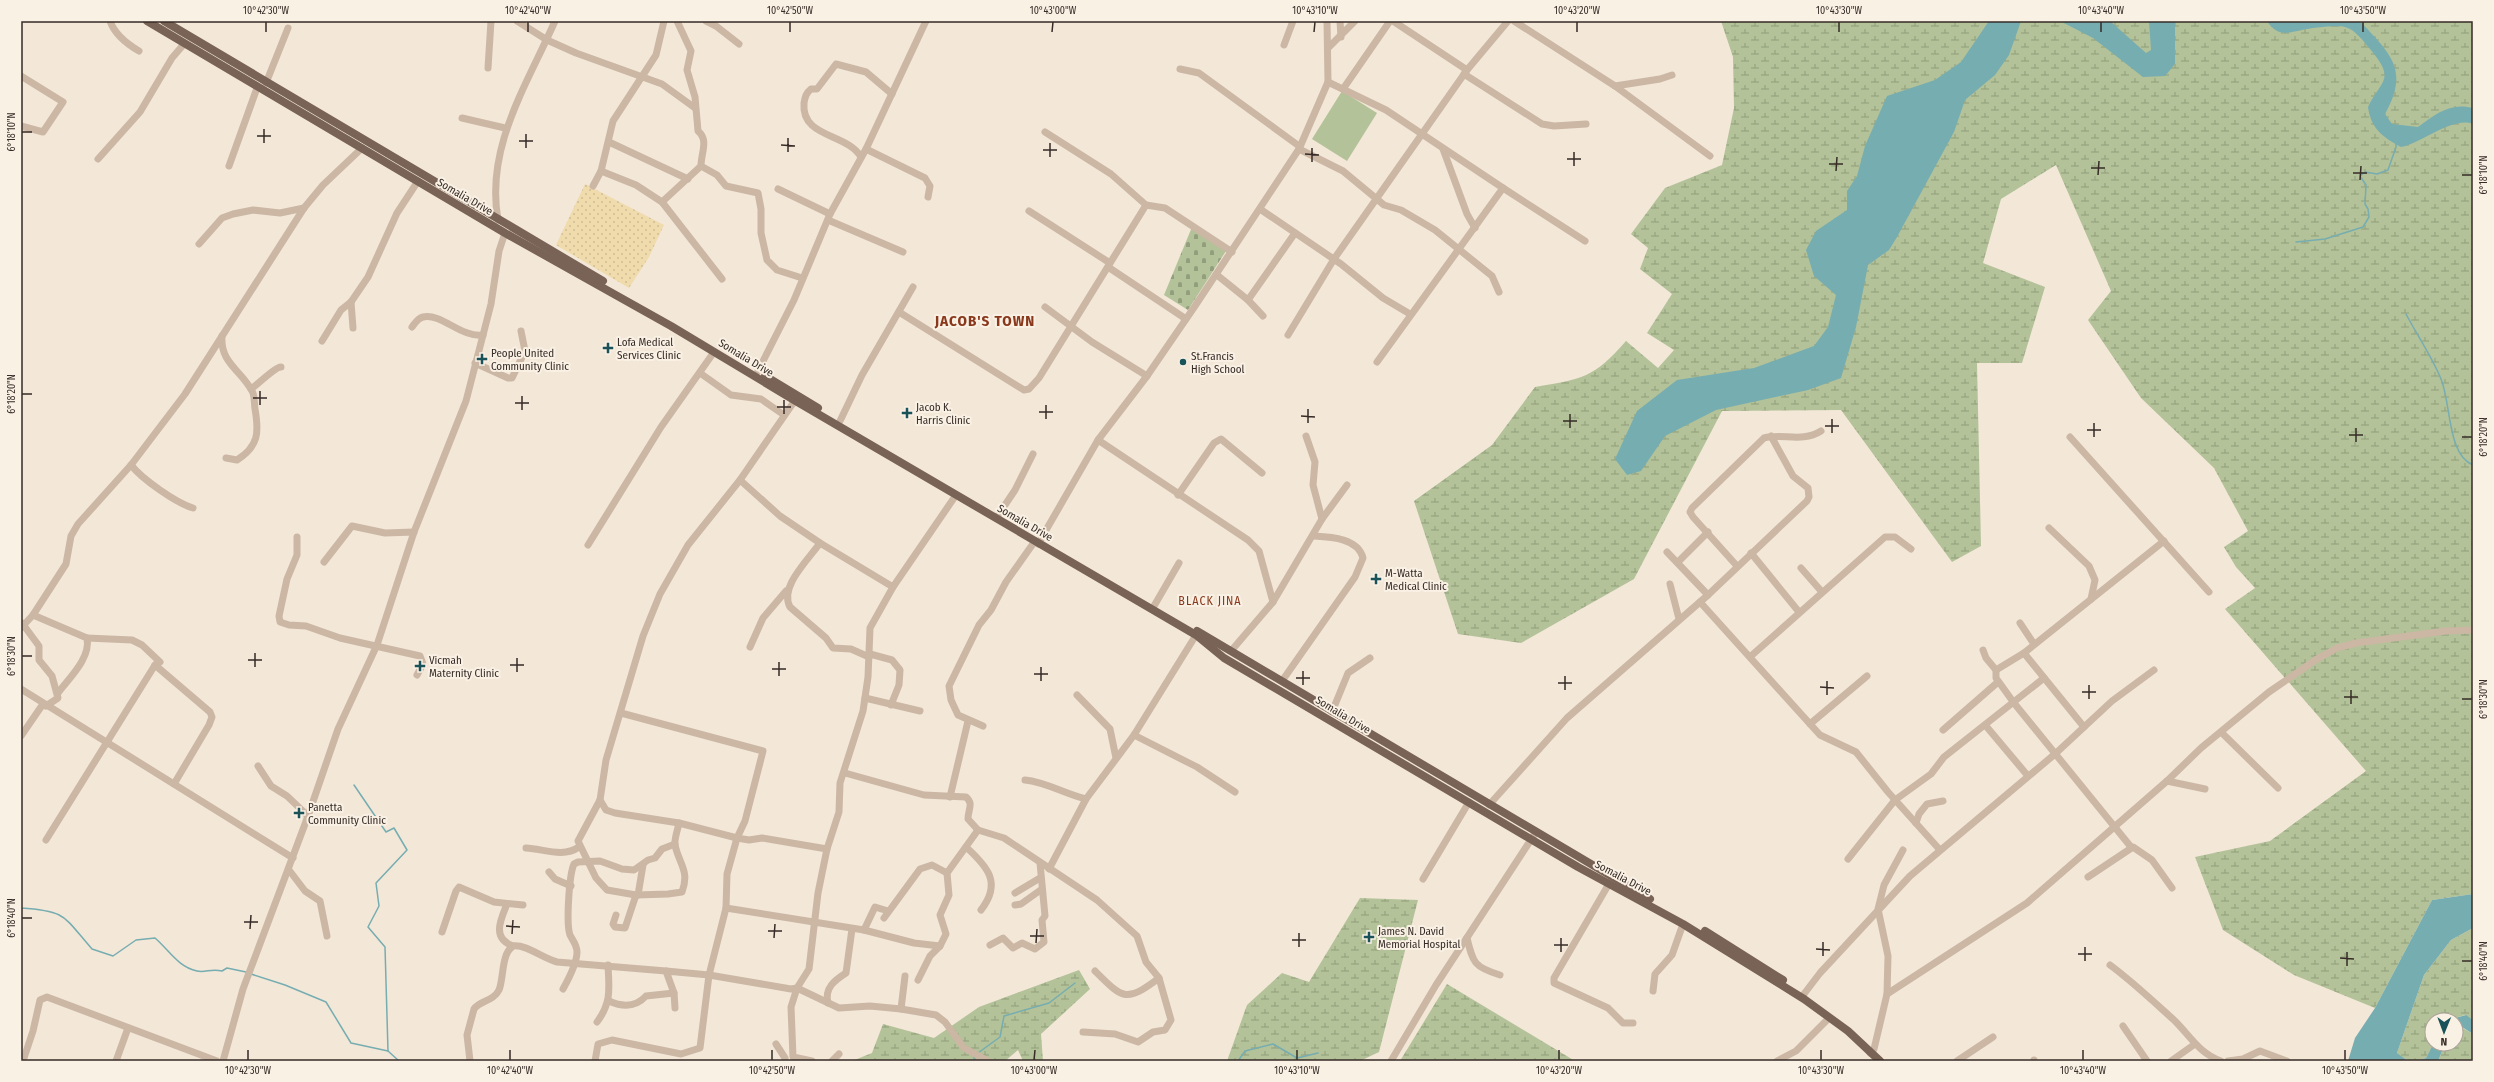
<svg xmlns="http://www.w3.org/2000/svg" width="2494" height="1082" font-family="'Fira Sans Condensed',sans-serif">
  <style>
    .wetland { fill: url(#wetland-marsh) }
    .sand { fill: url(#sand-dots) }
    .cemetery { fill: url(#cemetery-stones) }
    .pitch { fill: #b3c298 }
    .water { fill: #76adb1 }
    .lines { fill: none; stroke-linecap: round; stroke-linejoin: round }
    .stream { stroke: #76adb1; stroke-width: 1.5 }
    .minor { stroke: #cbb7a4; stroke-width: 7 }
    .major { stroke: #796356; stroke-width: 8 }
    .ticks { fill: none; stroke: #362b26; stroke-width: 1.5 }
    .poi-dot { fill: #195359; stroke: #faf1e5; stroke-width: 1.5 }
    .labels { text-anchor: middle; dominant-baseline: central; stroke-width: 4; stroke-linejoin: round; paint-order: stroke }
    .street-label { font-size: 11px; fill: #362b26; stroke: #faf1e5 }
    .poi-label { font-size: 11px; fill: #362b26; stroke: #faf1e5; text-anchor: start }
    .neighbourhood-label { font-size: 12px; letter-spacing: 1px; fill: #89381b; stroke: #faf1e5 }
    .district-label { font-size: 15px; font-weight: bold; letter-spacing: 1px; fill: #89381b; stroke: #faf1e5 }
    .neatline { fill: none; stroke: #362b26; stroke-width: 1.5 }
    .ticks-label { font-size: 10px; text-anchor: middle; fill: #362b26 }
  </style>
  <defs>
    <pattern id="wetland-marsh" width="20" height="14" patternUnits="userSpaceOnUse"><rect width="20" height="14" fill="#b3c298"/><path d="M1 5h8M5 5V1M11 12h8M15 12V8" fill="none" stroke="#929e7c"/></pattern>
    <pattern id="sand-dots" width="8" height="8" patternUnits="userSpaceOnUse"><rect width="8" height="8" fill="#f0dbac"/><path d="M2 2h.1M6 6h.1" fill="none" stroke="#cebc94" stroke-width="1.8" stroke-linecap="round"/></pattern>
    <pattern id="cemetery-stones" width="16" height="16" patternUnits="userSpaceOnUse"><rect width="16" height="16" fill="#b3c298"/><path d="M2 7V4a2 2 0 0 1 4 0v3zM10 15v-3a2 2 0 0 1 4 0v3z" fill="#929e7c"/></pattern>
  </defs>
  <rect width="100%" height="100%" fill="#f3e7d8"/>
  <g class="wetland">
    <path d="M1721 21H2473V894L2432 900 2375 1008 2294 975 2223 930 2195 857 2270 841 2366 771 2225 609 2255 588 2236 567 2224 547 2248 531 2214 468 2141 398 2088 320 2111 291 2056 165 2001 199 1983 263 2045 287 2022 363H1977L1981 546 1952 562 1841 410 1722 411 1634 579 1521 643 1458 634 1414 501 1492 445 1535 387C1582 379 1594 378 1626 341L1658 368 1674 350 1647 333 1672 294 1640 269 1648 248 1631 234 1665 188 1722 165 1734 108 1733 57Z"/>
    <polygon points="1360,898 1418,900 1379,1052 1360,1061 1227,1061 1247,1005 1282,973 1309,982"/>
    <path d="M2473 928V1020L2465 1015 2448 1020H2432L2433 1044 2426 1058C2413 1062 2407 1062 2397 1053L2424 975 2451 940Z"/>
    <polygon points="1079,970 1090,989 1041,1034 1043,1061 1023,1061 1018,1050 1005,1061 852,1061 872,1053 883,1024 934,1038 979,1007"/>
    <polygon points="1447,984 1575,1061 1400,1061"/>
    <polygon points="2461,1027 2473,1034 2473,1061 2438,1061 2445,1044 2456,1044 2456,1029"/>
  </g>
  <polygon class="sand" points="585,184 664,225 649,257 629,288 556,245"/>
  <polygon class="cemetery" points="1192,227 1226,251 1188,310 1164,295"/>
  <polygon class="pitch" points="1342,91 1377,113 1347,161 1312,139"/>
  <g class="water">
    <polygon points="1989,21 2021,21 2009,55 1995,75 1965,100 1954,132 1897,237 1889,250 1868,265 1856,327 1841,378 1808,390 1716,410 1665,436 1641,471 1627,475 1615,459 1637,411 1677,380 1754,368 1814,346 1828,327 1836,295 1814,276 1806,250 1816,231 1847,210 1847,191 1857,176 1865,146 1887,96 1935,80 1961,62"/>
    <polygon points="2060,21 2110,21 2146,53 2151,50 2149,21 2175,21 2175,64 2165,76 2143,77 2093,38"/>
    <path d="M2267 21H2360C2390 54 2410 69 2385 114L2392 124 2418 127C2435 114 2451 102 2473 108V124C2453 116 2422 143 2401 147 2383 137 2371 129 2368 107 2382 79 2396 80 2370 49 2363 41 2356 30 2345 27 2336 25 2311 28 2302 30 2286 33 2278 37 2267 21Z"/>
    <polygon points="2473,894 2473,928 2451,940 2424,975 2397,1053 2408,1061 2348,1061 2355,1038 2375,1008 2432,900"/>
    <polygon points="2466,1015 2473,1020 2473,1034 2462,1027 2456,1029 2456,1020 2448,1020"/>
    <polygon points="2433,1044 2445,1044 2438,1061 2416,1061 2426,1058"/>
  </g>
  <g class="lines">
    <g class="stream">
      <polyline points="2296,242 2325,239 2363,227 2369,217 2368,209 2365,204 2366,185 2360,176 2365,172 2377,174 2388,170 2396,147 2396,142"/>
      <path d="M2406 314C2417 335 2432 357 2441 379 2451 402 2447 455 2473 465"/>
      <polyline points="354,785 386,832 394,828 407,850 376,883 379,906 368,927 385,947 388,1051 399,1061"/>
      <path d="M21 908C67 911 63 916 92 949L113 956 136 940 155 938C169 950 178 967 197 971 206 973 211 968 222 971L227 968 246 972"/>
      <polyline points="251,974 285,985 326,1002 351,1043 388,1051"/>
      <polyline points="978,1053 1000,1037 1004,1016 1049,1003 1075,983"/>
      <polyline points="974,1056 974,1061"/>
      <polyline points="1238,1061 1245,1051 1273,1044 1297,1058 1318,1053"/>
    </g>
    <g class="minor">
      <path d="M110 21C115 35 127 44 139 51"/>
      <polyline points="517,21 547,40 576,53 662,84 695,108"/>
      <path d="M677 21 691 51 687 70 695 97 698 131C709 140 701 153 701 166L717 175 726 186 758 193 761 209V233L767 260 777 270 802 278"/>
      <polyline points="706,21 716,26 739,44"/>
      <polyline points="1340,21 1341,37"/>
      <polyline points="1393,21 1467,70"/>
      <polyline points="1514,21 1615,86 1710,156"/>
      <polyline points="1284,45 1293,21"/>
      <polyline points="1328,48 1355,21"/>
      <polyline points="488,68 491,21"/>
      <polyline points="1180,69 1199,73 1299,146"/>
      <polyline points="1464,74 1542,124 1554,126 1586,124"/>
      <polyline points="21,76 63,102 43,132 21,126"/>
      <polyline points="1328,82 1386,110 1503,188 1377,362"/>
      <polyline points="266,83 288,28"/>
      <polyline points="1615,86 1660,79 1672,75"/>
      <polyline points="1343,89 1390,21"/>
      <polyline points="462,118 505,128"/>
      <polyline points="1045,132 1111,174 1146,205 1165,208 1232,252"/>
      <polyline points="609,142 688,179"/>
      <polyline points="866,149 925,178 930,186 928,197"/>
      <polyline points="1299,149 1343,171 1384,205 1401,210 1435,230 1492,276 1499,292"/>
      <polyline points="1443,149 1467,214 1475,228"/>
      <path d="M861 157C847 133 801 138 804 103 805 97 806 93 811 89H817L836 64 866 72 892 94"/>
      <polyline points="98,159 140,112 172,58 184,44"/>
      <polyline points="229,166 257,88"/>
      <polyline points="601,171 636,185 662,202 722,279"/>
      <polyline points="593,186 601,171 613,121 656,55 664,21"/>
      <polyline points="1503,188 1585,241"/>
      <polyline points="778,189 830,214"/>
      <polyline points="662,202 701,166"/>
      <polyline points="1260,209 1341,264 1383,298 1410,314"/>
      <polyline points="1029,211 1110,263"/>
      <path d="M498 220C485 147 527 85 555 21"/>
      <polyline points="828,220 903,252"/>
      <polyline points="199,244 222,218 233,214 253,210 280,213 304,208"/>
      <polyline points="1108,267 1186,319"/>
      <polyline points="1217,275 1248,300 1263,316"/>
      <polyline points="1248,300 1295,233"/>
      <polyline points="351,302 353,328"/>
      <polyline points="1045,307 1092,342 1147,376"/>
      <polyline points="899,312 1024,390 1029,389 1039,378 1146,205"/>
      <path d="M412 327C415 323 418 318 423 317 442 313 461 338 483 335"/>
      <polyline points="1288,335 1334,259 1467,70 1508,21"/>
      <path d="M222 336C220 363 241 370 252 391 255 396 254 403 255 409 259 432 259 446 237 460L226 458"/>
      <polyline points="322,341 341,310 351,302 368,277 397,213 418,181"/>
      <polyline points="475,363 508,378 512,378 525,351 521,331"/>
      <polyline points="758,371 794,300 830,214 866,149 926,21"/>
      <polyline points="700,373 731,395 761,399 784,415"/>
      <path d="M251 389C257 385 275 367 281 367"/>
      <polyline points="840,421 862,375 913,287"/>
      <polyline points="1306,436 1315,462 1313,485 1322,519"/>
      <polyline points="2070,437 2209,592"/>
      <polyline points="1098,440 1248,540 1259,551 1273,602"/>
      <path d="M131 465C142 479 176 503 193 508"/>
      <polyline points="740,480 780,516 820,543 893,587"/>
      <polyline points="1178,495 1214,443 1221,439 1262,473"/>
      <polyline points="999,514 1015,490 1033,454"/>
      <polyline points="2049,528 2089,566 2095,580 2091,599"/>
      <polyline points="297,537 297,555 287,579 279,616 280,622 289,625 306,626 340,638 420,656 423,664 417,675"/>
      <path d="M820 543C808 560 779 587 790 607L826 638 833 648 851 649 869 657"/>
      <polyline points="1038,544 1098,440 1147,376 1195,306 1299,149 1328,82 1327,21"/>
      <polyline points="588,545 661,427 714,352"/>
      <polyline points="1667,552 1708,595"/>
      <polyline points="1751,553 1799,612"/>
      <polyline points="324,562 352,526 385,533 414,532"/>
      <polyline points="1678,562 1708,532"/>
      <path d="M1737 566 1693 517 1690 512 1692 508 1764 438C1783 433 1802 443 1821 431"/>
      <polyline points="1801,568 1822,592"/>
      <polyline points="1670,584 1679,619"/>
      <polyline points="1700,602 1820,735 1856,752 1888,792 1940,850"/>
      <polyline points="1154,606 1179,563"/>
      <path d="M33 615 87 638C91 658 69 678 58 693"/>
      <polyline points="22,623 39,646 39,660 52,676 58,698 46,706"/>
      <polyline points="2020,623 2034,644"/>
      <polyline points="21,628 33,615 66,564 71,536 78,524 131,465 185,394 304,208 323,185 362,148"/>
      <polyline points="87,638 132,640 142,645 160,662 155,665 210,712 212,717 209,725 174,784"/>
      <polyline points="750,647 763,618 786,591"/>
      <polyline points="1983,650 1986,658 1996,670 1996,678 2014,703 2131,847"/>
      <polyline points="1231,651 1273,602 1322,519 1347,485"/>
      <polyline points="870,654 892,660 900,670 899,685 891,705"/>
      <polyline points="1751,656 1885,537 1895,537 1911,549"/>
      <polyline points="1996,670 2024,653"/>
      <path d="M1282 681 1355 577 1363 558C1358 538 1331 537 1313 536"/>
      <polyline points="21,689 293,858"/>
      <polyline points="1077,695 1110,729 1116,758"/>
      <polyline points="865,698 920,711"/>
      <polyline points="1332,712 1348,673 1370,658"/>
      <polyline points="1810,724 1867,676"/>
      <polyline points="983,726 958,715 951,700 949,686 979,625 991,610 1006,582 1035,541"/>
      <polyline points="1986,726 2028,776"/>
      <polyline points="2084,727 2024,653 2164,541"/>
      <polyline points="1943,730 1998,682"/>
      <polyline points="2222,733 2278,788"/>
      <polyline points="1134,735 1197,767 1235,792"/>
      <polyline points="21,736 43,704"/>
      <polyline points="258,766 271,786 287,796 308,816"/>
      <path d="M845 773 924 795 966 797C974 804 968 809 968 819L978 830 1004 838 1097 900 1137 936 1146 962 1159 978 1171 1020 1165 1030 1153 1032 1138 1042 1115 1034 1083 1032"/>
      <path d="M1025 780C1046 782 1065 794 1086 799"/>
      <polyline points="2167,781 2205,789"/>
      <polyline points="950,797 968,721"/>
      <polyline points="600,800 606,810 615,813 679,823 737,838 749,840 762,838 827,849"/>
      <polyline points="1489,805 1567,718 1708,595 1807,501 1809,497 1808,488 1793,476 1771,436"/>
      <path d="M679 823C678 829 674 839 675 845 679 864 690 871 682 892L668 894 636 895 607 890 596 878 578 841 600 800 606 760 643 636 660 594 688 545 740 480 798 396"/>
      <polyline points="1916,823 1919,814 1927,804 1943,801"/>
      <polyline points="46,840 155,665"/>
      <path d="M966 847C988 867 1002 883 981 910"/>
      <path d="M526 848C544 849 563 858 579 847"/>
      <polyline points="1848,859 1895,800 1931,774 1944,757 2044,678"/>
      <polyline points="1049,869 1086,799 1134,735 1196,635"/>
      <polyline points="289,870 305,891 320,901 327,936"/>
      <polyline points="549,872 555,879 571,886"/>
      <polyline points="2088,877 2133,847 2152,860 2172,888"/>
      <polyline points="1423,879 1469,802"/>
      <polyline points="1610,882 1554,978 1554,983 1608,1008 1623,1023 1633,1023"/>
      <polyline points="1015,893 1040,878"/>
      <polyline points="638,895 643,865"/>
      <path d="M507 904C501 919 491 938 513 946"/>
      <polyline points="1015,905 1021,904 1042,889"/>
      <polyline points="726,908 864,930 914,943 940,946"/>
      <polyline points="616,915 613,924 615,927 625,928 636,895"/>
      <polyline points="884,918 920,869 932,865 947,873"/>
      <polyline points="864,930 875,907 888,911"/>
      <polyline points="442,932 456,891 459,887 494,902 523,905"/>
      <path d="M1467 938C1473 963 1474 967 1500 975"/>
      <polyline points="990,945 1003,938 1013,948 1022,943 1035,949 1044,942 1042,920 1045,916 1040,863"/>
      <path d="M2110 965C2133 982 2154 1002 2175 1021 2190 1036 2200 1054 2221 1061"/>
      <path d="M1095 971C1123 999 1126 1003 1159 978"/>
      <polyline points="918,980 930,956 940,946 946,934 940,915 949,895 947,873 978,830"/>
      <path d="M563 989C568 980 577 962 577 952 577 945 573 941 570 935 566 924 569 875 574 864L578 862 600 861 622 869 634 870 648 860 655 858 662 849 675 844"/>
      <polyline points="1653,991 1655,974 1672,955 1683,924"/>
      <polyline points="1804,994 1820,973 1910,876 2055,754 2112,701 2154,670"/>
      <polyline points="1887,994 1888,956 1878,909 1884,885 1903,850"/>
      <path d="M609 1001C622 1007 635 1008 646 996L674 993"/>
      <path d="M828 1003C824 988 835 980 846 973L852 929"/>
      <polyline points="675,1008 674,993 666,971 709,975 791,989 797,988 809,969 818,893 827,849 839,812 840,783 863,711 868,677 870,628 893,587 956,495"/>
      <polyline points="901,1009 936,1015 945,1022 964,1048 988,1061"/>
      <path d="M597 1022C612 1002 609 988 608 965"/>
      <polyline points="2123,1026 2147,1061"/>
      <polyline points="776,1044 785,1058"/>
      <polyline points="1870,1053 1874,1049 1887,994 2027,903 2167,781 2201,748 2269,692 2317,659 2337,648 2356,643 2446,631 2473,630"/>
      <polyline points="2034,1060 2034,1061"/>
      <polyline points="23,1061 33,1031 40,1000 47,997 217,1061"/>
      <polyline points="116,1061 128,1028"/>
      <polyline points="223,1061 243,989 308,816 338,729 377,645 414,532 466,401 491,304 499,251 505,233"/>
      <path d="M470 1061 467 1035 474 1009C480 1000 493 1002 499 990 504 978 501 954 513 946 526 944 542 958 557 962L666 971"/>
      <polyline points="595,1061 598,1044 612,1040 681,1054 700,1048 709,975 726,908 727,874 737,838 745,821 763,751 621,713"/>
      <polyline points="812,1061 793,1057 791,1007 797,988 839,1008 870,1006 901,1009 905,976"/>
      <polyline points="832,1061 839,1054"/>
      <polyline points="1391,1061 1436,985 1534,835"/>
      <polyline points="1777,1061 1796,1051 1829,1018"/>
      <polyline points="1957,1061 1993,1037"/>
      <polyline points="2171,1061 2195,1044"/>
      <polyline points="2228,1061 2243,1059 2260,1051 2287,1061"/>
    </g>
    <g class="major">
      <polyline points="147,21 505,233 671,326 794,400 1196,635 1224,658 1578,867 1683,924 1804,999 1848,1031 1880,1061"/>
      <polyline points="164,21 603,281"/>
      <polyline points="765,376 818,408"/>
      <polyline points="1197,631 1650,899"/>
      <polyline points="1705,931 1783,980"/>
    </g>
  </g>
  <path class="ticks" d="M266 32V22M528 32V22M790 32V22M1052 32 1053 22M1314 32 1315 22M1577 32V22M1839 32V22M2101 32V22M2363 32V22M22 132H32M257 136H271M519 141H533M264 143V129M781 145 795 146M526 148V134M1043 150H1057M788 152V138M1305 154 1319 155M1050 157V143M1567 159H1581M1312 162V148M1829 164H1843M1574 166V152M2091 168H2105M1836 171 1837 157M2353 173H2367M2098 175 2099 161M2462 175H2472M2360 180 2361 166M22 394H32M253 398H267M515 403H529M260 405V391M777 407H791M522 410V396M1039 412H1053M784 414V400M1301 416 1315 417M1046 419V405M1563 421H1577M1308 423V409M1825 426H1839M1570 428V414M2087 430H2101M1832 433V419M2349 435H2363M2094 437V423M2462 437H2472M2356 442V428M22 656H32M248 660H262M510 665H524M255 667V653M772 669H786M517 672V658M1034 674H1048M779 676V662M1296 678H1310M1041 681V667M1558 683H1572M1303 685V671M1820 687 1834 688M1565 690V676M2082 692H2096M1827 695V681M2344 697H2358M2089 699V685M2462 699H2472M2351 704V690M22 918H32M244 922H258M506 926 520 927M250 929 251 915M768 931H782M512 934 513 920M1030 936H1044M774 938 775 924M1292 940H1306M1036 943 1037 929M1554 945H1568M1299 947V933M1816 949 1830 950M1561 952V938M2078 954H2092M1823 956V942M2340 958 2354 959M2085 961V947M2462 961H2472M2347 966V952M248 1060V1050M510 1060V1050M772 1060V1050M1034 1060 1035 1050M1297 1060V1050M1559 1060V1050M1821 1060V1050M2083 1060V1050M2345 1060V1050"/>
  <g class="poi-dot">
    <path d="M606 342h4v4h4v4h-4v4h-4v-4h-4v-4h4z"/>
    <path d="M480 353h4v4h4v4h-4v4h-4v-4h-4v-4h4z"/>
    <circle cx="1183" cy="362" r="4"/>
    <path d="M905 407h4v4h4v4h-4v4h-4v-4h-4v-4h4z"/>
    <path d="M1374 573h4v4h4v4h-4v4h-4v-4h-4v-4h4z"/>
    <path d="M418 660h4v4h4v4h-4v4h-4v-4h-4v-4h4z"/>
    <path d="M297 807h4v4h4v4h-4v4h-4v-4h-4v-4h4z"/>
    <path d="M1367 931h4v4h4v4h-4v4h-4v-4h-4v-4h4z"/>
  </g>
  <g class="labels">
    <g class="street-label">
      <text transform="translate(465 197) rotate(30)">Somalia Drive</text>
      <text transform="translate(746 358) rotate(31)">Somalia Drive</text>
      <text transform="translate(1025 523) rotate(30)">Somalia Drive</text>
      <text transform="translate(1343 715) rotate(31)">Somalia Drive</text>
      <text transform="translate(1623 878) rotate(28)">Somalia Drive</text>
    </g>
    <g class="poi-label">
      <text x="617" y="342">Lofa Medical<tspan x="617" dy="13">Services Clinic</tspan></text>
      <text x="491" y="353">People United<tspan x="491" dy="13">Community Clinic</tspan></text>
      <text x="1191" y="356">St.Francis<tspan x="1191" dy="13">High School</tspan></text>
      <text x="916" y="407">Jacob K.<tspan x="916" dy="13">Harris Clinic</tspan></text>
      <text x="1385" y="573">M-Watta<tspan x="1385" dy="13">Medical Clinic</tspan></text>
      <text x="429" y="660">Vicmah<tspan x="429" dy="13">Maternity Clinic</tspan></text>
      <text x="308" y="807">Panetta<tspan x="308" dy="13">Community Clinic</tspan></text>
      <text x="1378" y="931">James N. David<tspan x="1378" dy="13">Memorial Hospital</tspan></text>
    </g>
    <g class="neighbourhood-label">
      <text x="1210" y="601">BLACK JINA</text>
    </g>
    <g class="district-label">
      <text x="985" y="321">JACOB'S TOWN</text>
    </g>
  </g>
  <rect width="2494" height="1082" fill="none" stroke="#faf1e5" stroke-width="44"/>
  <g transform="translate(2444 1032) rotate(181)"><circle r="19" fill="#faf1e5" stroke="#aca299"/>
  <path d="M0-3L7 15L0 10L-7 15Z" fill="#195359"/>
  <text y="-6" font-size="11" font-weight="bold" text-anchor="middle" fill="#362b26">N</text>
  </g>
  <rect x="22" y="22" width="2450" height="1038" class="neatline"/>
  <g class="ticks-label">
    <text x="266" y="14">10°42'30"W</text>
    <text x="528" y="14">10°42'40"W</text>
    <text x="790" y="14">10°42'50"W</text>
    <text x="1053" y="14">10°43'00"W</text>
    <text x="1315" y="14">10°43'10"W</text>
    <text x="1577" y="14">10°43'20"W</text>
    <text x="1839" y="14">10°43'30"W</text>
    <text x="2101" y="14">10°43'40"W</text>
    <text x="2363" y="14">10°43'50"W</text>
    <text transform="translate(11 132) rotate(-90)" y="4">6°18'10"N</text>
    <text transform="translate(2483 175) rotate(-90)" y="4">6°18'10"N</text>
    <text transform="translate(11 394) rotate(-90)" y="4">6°18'20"N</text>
    <text transform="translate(2483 437) rotate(-90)" y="4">6°18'20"N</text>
    <text transform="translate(11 656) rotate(-90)" y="4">6°18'30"N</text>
    <text transform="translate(2483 699) rotate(-90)" y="4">6°18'30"N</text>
    <text transform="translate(11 918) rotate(-90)" y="4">6°18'40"N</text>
    <text transform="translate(2483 961) rotate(-90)" y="4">6°18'40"N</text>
    <text x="248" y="1074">10°42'30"W</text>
    <text x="510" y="1074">10°42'40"W</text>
    <text x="772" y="1074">10°42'50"W</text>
    <text x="1034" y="1074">10°43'00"W</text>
    <text x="1297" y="1074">10°43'10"W</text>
    <text x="1559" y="1074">10°43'20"W</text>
    <text x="1821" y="1074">10°43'30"W</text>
    <text x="2083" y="1074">10°43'40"W</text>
    <text x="2345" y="1074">10°43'50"W</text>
  </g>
</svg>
